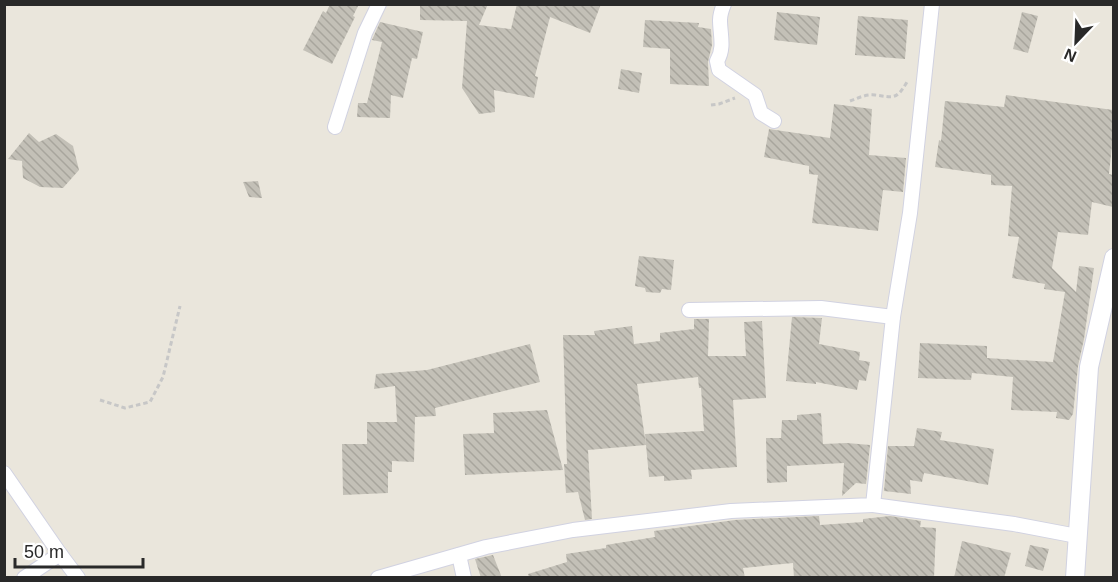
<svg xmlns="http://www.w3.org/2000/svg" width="1118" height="582" font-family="Arial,sans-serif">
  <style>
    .building { fill: url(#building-back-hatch) }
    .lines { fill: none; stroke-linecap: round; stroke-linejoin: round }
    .street-casing { stroke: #d1d2e1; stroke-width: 16 }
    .secondary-casing { stroke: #d1d2e1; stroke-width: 20 }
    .path { stroke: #c7c7c7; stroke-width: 3; stroke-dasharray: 4.5 3; stroke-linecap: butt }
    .street { stroke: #fff; stroke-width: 14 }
    .secondary { stroke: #fff; stroke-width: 18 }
  </style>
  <defs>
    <pattern id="building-back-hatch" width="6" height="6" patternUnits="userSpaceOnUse" patternTransform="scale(1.5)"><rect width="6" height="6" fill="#c3c0b7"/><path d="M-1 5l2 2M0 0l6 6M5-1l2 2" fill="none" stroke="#a8a59d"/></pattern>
  </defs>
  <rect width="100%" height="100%" fill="#eae6dc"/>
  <g class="building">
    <polygon points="330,4 359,4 353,16 355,17 332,64 303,50 323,11 326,13"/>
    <polygon points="420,4 488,4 479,25 511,29 517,4 601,4 590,33 550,17 535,76 538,77 534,98 494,90 495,112 479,114 462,88 467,21 420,20"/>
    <polygon points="777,12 820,17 817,45 774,40"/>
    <polygon points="1022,12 1038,16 1028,53 1013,49"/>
    <polygon points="858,16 908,20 905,59 855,55"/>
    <polygon points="645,20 699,23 698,27 711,29 712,45 708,62 709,86 670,84 670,49 643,47"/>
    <polygon points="380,22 423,32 417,59 412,58 403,98 391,95 390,118 357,117 358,103 367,103 382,42 372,40"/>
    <polygon points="621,69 642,73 639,93 618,89"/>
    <polygon points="1006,95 1113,110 1113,136 1109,174 1113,175 1113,207 1092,202 1088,235 1058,232 1052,268 1076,292 1079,266 1094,268 1084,339 1078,366 1073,414 1069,420 1056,418 1057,412 1011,410 1013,377 972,373 971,380 918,378 920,343 987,346 987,358 1053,362 1065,292 1044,289 1045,284 1012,278 1019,237 1008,236 1012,186 991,185 991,175 935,167 939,140 941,141 945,101 1004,107"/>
    <polygon points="834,104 872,109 869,155 906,158 903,192 883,190 878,231 812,223 818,175 809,174 809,166 764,157 769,129 830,138"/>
    <polygon points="29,133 39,142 56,134 73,146 79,170 63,188 40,187 23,178 22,161 8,159"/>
    <polygon points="258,181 262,198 249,197 243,182"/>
    <polygon points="639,256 674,260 671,290 662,289 660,293 646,292 645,288 635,286"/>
    <polygon points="792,317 822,318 819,344 860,352 859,360 870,362 866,381 859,380 857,390 816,382 816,384 786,381"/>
    <polygon points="694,319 709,319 708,356 746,356 744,322 762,321 766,398 733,400 737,467 691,470 692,479 664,481 664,476 649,477 645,434 704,431 701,388 699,388 698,377 637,384 646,445 588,450 592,519 585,520 578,492 566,493 564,464 567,464 563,335 595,335 594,331 632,326 634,344 660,341 660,333 694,329"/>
    <polygon points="530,344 540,382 435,408 436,416 415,417 414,462 392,461 392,472 388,472 388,493 343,495 342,444 367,444 367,422 397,422 395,386 374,389 376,374 427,370"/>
    <polygon points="547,410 563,470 465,475 463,434 494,433 493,413"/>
    <polygon points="821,413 823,444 847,443 870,445 866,484 856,483 842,496 844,463 787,466 787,482 767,483 766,438 781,438 782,420 797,420 797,415"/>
    <polygon points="917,428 942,432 940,440 994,449 988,485 924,473 922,482 910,480 911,494 884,491 888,446 914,446"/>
    <polygon points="819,516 820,525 863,522 863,519 890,516 921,521 920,527 936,528 934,578 794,578 793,563 743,568 745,578 529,578 528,574 567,562 566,554 606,548 606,545 655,537 654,531 735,520"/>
    <polygon points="962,541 1011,553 1004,578 954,578"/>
    <polygon points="1030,545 1049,549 1043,571 1025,566"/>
    <polygon points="493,555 502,578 481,578 475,559"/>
  </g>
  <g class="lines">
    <g class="street-casing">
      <g id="street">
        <path d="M724 4C722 9 720 15 720 20 720 34 725 48 717 61L719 70 755 95 761 113 774 121"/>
        <polyline points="335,127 365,33 379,4"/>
        <polyline points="689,310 821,308 893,317"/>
        <polyline points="4,473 60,554 78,578"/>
        <polyline points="873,505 1014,524 1077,536"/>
        <polyline points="459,555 464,578"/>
        <polyline points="24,578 60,554"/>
        <polyline points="378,578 486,547 573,530 731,511 873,505 893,317 910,213 932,4"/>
      </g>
    </g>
    <g class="secondary-casing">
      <polyline id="secondary" points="1075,578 1089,367 1114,258"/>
    </g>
    <g class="path">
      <path d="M850 101C858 98 866 94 875 95 893 97 896 101 907 82"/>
      <polyline points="711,105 719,104 735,98"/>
      <polyline points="100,400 125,408 150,402 163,377 180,306"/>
    </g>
    <use href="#street" class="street"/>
    <use href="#secondary" class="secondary"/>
  </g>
  <rect width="1118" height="582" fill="none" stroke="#292929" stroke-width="12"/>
  <g transform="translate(1076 42) rotate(203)" stroke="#ffffff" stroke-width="4.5" paint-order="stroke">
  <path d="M0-4.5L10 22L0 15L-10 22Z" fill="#292929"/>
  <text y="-9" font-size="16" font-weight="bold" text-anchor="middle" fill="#292929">N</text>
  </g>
  <path d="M15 558v9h128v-9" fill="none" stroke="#292929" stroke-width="3"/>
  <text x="24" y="558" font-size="18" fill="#292929" stroke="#ffffff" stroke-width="4.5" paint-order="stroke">50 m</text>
</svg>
